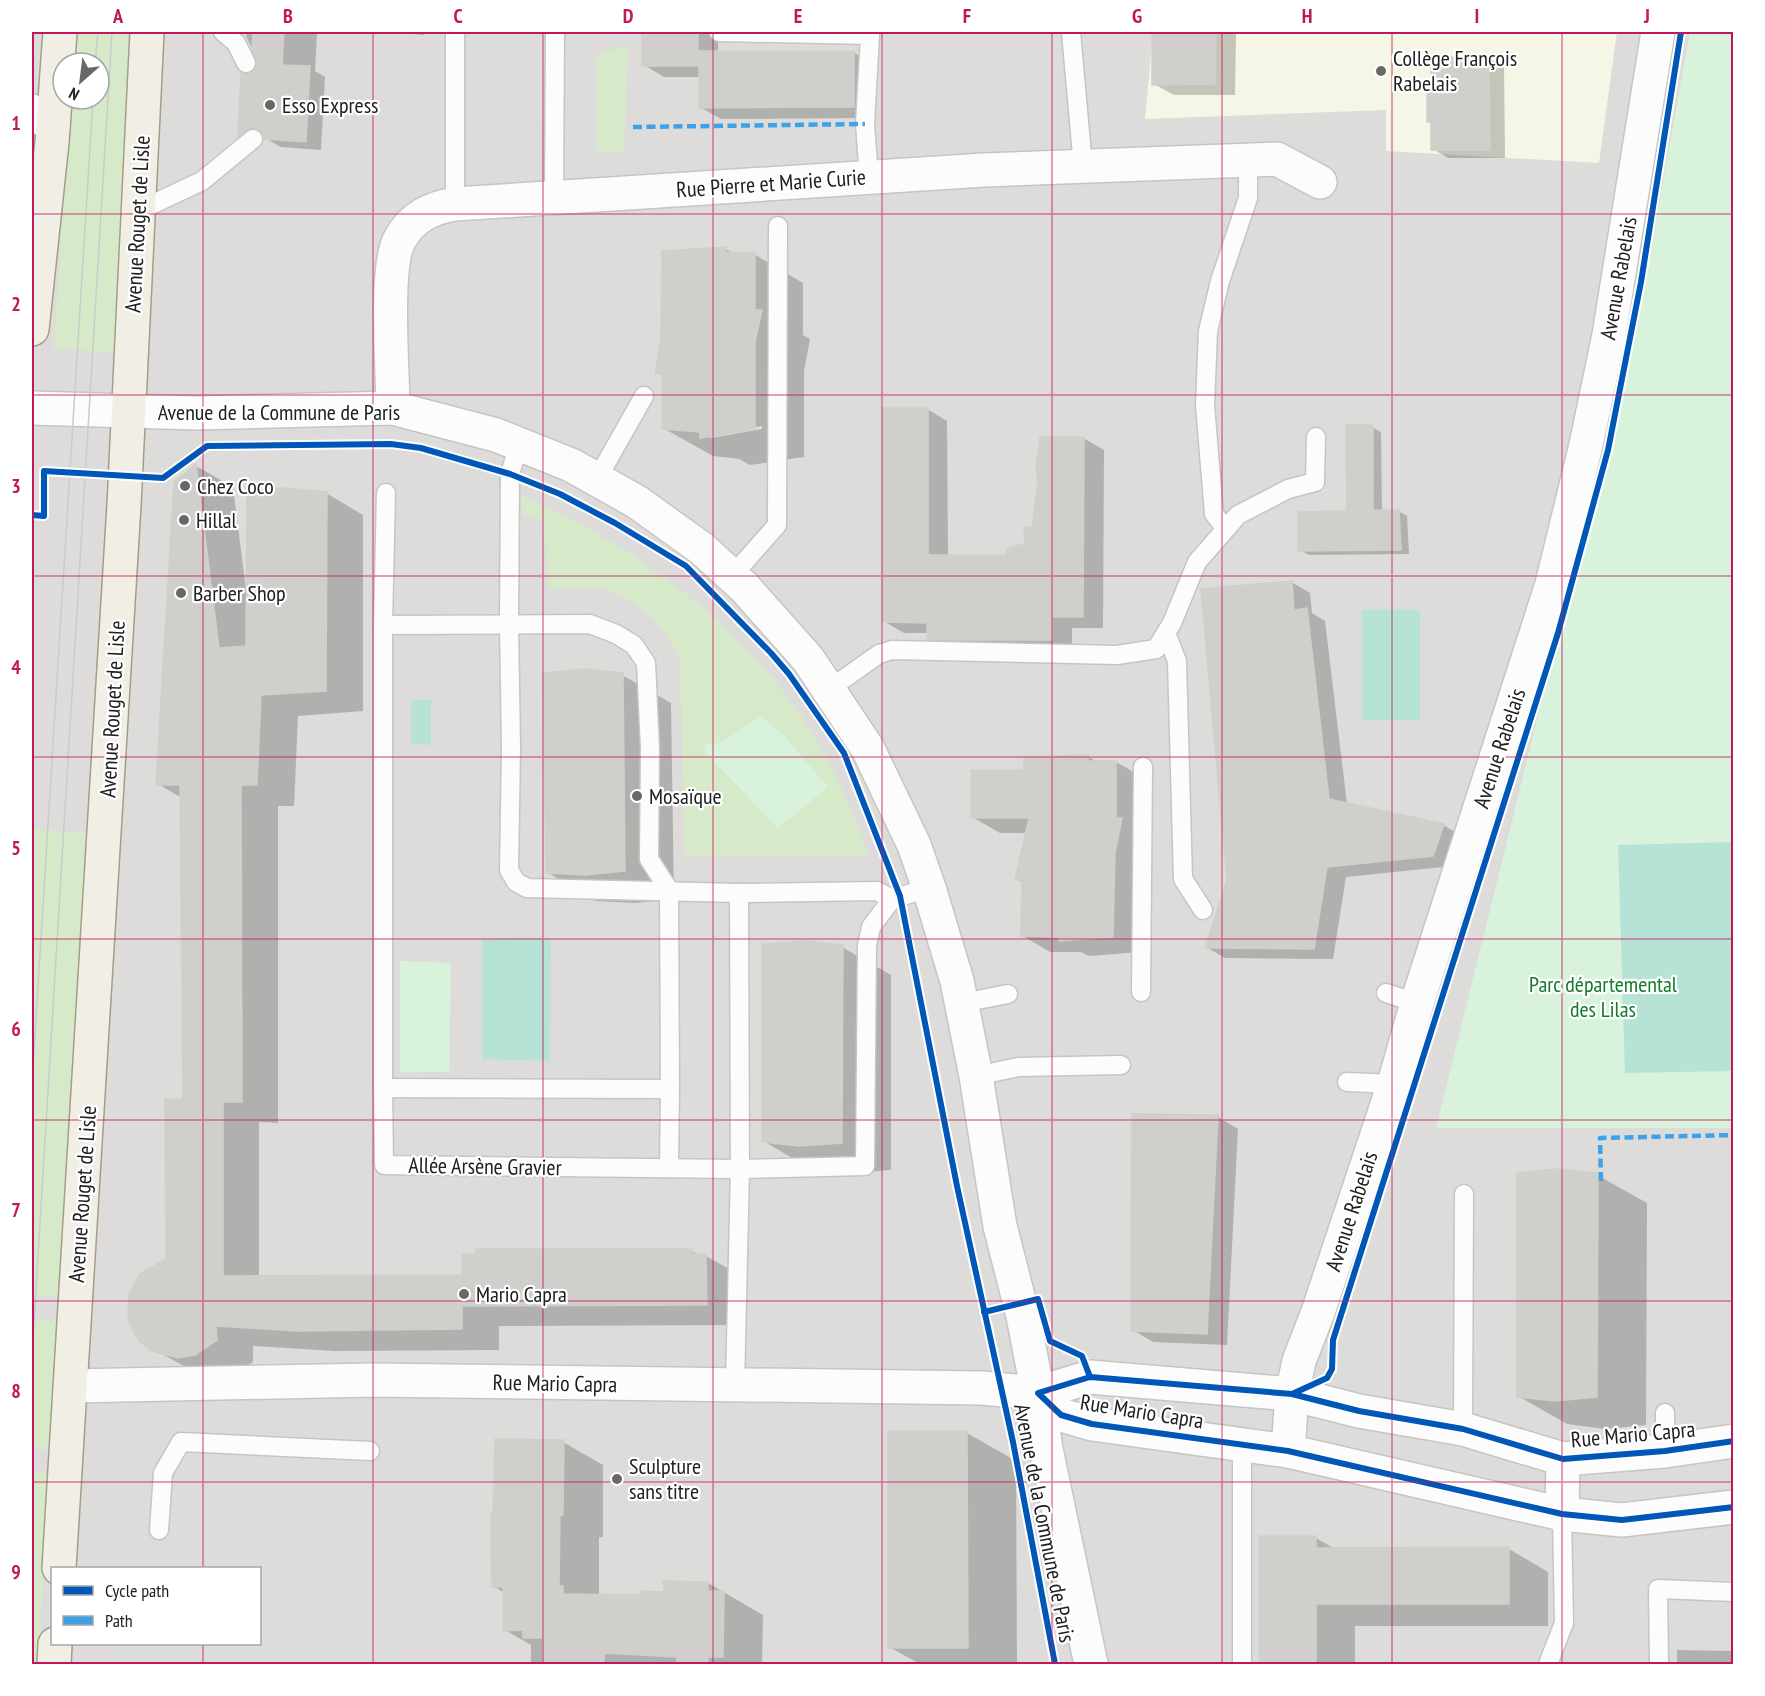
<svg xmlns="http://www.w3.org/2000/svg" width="1765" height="1696" font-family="'PT Sans Narrow',sans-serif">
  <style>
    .residential { fill: #dddcda; fill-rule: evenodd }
    .education { fill: #f5f6e6 }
    .religious { fill: #dcdcda }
    .grass { fill: #d6eaca }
    .park { fill: #d9f2dc }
    .pitch { fill: #b6e3d6 }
    .shadow { fill: #0003; fill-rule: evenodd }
    .building { fill: #d1cfcc; stroke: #d1cfca; stroke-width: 1.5 }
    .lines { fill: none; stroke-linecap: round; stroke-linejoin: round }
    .lane-casing { stroke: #c5c5c3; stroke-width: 21 }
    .street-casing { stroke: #c5c5c3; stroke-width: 36 }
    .primary-casing { stroke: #a49e86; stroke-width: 36 }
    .lane { stroke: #fcfcfc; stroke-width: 18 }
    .street { stroke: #fcfcfc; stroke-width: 33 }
    .primary { stroke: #f1eee6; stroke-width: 33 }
    .tram { stroke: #cbcbca; stroke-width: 1.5 }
    .quiet { stroke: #3da2ea; stroke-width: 4.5; stroke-dasharray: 9 4.5; stroke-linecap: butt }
    .cycleway-casing { stroke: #fff; stroke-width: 10 }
    .cycleway { stroke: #0057b8; stroke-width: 6 }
    .grid { fill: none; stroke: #c2185b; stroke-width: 1.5; stroke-opacity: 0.55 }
    .poi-dot { fill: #686866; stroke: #fff; stroke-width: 2 }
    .labels { text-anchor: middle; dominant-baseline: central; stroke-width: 4.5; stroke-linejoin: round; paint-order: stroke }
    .poi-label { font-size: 22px; fill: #202020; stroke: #fff; text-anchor: start }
    .street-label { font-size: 22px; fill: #202020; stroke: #fff }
    .park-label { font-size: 22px; fill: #117b29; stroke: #fff }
    .neatline { fill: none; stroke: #c2185b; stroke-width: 2 }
    .grid-label { font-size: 20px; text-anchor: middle; font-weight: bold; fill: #c2185b }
  </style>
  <rect width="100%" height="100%" fill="#eeede9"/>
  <path class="residential" d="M32 32H1733V1664H32ZM63 63H99V99H63ZM52 1568H260V1644H52Z"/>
  <polygon class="education" points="1153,32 1617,32 1599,163 1386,151 1386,110 1145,119"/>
  <g class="religious">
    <polygon points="448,32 594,32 594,161 448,164"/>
    <polygon points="393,466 518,496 518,516 539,523 546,587 542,632 403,633 399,695 344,691 346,482 393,482"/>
    <polygon points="305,696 397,699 398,871 451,871 450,924 398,922 398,1085 312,1078 313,1052 279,1054"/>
    <polygon points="639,918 730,919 726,1143 679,1140 679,1082 638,1082"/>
    <polygon points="1394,959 1373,1028 1170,1026 1172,960"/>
    <polygon points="1131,1045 1283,1051 1285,1268 1261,1267 1262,1340 1211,1337 1220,1111 1130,1110"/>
    <polygon points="310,1096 665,1096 665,1171 628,1173 624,1189 449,1182 449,1205 269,1198 273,1137 308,1133"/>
    <polygon points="1632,1157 1706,1160 1704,1415 1633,1413"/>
    <polygon points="1730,1157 1734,1157 1733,1402 1730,1402"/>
    <polygon points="876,1174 877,1202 922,1204 923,1229 946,1230 945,1276 936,1280 934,1334 918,1332 916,1357 740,1357 742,1310 716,1307 717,1176"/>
    <polygon points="1717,1458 1720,1496 1596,1507 1592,1469"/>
    <polygon points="118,1517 379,1536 398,1664 110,1664 111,1644 260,1644 260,1568 115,1568"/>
  </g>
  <g class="grass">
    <polygon points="75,32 135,32 114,352 54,349 70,99 99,99 99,63 73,63"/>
    <polygon points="628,44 624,153 597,151 596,56"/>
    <path d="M522 496C642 548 751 631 819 744 840 779 855 818 869 856H685L680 659C665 626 639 598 602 589 587 585 567 589 550 589L542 521 522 513Z"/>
    <polygon points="32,829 86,833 61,1296 32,1294"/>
    <polygon points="32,1318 59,1321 50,1449 32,1448"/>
    <polygon points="32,1471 49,1473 38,1664 32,1664"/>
  </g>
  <g class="park">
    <polygon points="1690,32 1733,32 1733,1128 1436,1128 1644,288"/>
    <polygon points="761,716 786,738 828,787 778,828 705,752 706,744 720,743"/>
    <polygon points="400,961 451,963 449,1072 400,1072"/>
  </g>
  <g class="pitch">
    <rect x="1362" y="610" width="58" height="110"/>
    <polygon points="411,700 431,700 431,745 411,744"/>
    <polygon points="1733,842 1733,1071 1625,1073 1618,845"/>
    <polygon points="551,938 550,1061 482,1059 482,939"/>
  </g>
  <g class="shadow">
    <path d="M247 32H317L315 71 325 77 321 150 281 147 265 138 254 145 239 136 252 74 259 63 246 36ZM254 127 264 133V136L254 131Z"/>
    <polygon points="397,32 424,32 424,35 401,33"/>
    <polygon points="644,32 718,32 718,53 853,52 873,64 874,118 721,119 700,107 700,77 664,77 644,65"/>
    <polygon points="1154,32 1236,32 1235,95 1174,95 1154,84"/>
    <polygon points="1489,58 1504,67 1505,158 1448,158 1433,149 1432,124 1428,121"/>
    <path d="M726 249 735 254H754L803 283V335L810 339 804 371V457L750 465 739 459 713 456 663 428V376L657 372ZM762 426V429L711 438V434Z"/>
    <polygon points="927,409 947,421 948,556 1008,556 1026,545 1033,528 1083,438 1104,450 1103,628 1072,628 1072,651 949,650 929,639 929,633 904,633 883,621"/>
    <polygon points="1372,427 1381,432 1382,512 1398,511 1407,516 1409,554 1309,555 1300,550 1348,512"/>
    <polygon points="196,466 233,487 246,590 326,493 363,515 363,711 298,716 294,806 278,806 278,1123 259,1122 259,1277 463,1276 692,1251 700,1256 706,1256 743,1277 743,1325 499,1326 499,1350 335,1351 253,1346 253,1362 233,1375 200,1375 146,1345 168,1260 184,1101 182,798 158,784"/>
    <polygon points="1291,582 1310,593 1312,613 1325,621 1347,804 1443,825 1462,836 1452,866 1346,877 1333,959 1225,958 1206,947 1229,880"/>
    <polygon points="622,675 671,703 674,899 635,903 596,901 547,872"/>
    <polygon points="1088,757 1098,762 1116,762 1144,778 1141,952 1089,956 1081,952 1050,952 1023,936 1023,882 1017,879 1027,833 1000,833 972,817 1025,772 1025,758"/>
    <polygon points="842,947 891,975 891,1170 849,1173 813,1170 763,1141"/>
    <polygon points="1218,1117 1238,1129 1227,1345 1153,1342 1133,1330"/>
    <polygon points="1597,1175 1647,1203 1646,1425 1605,1429 1567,1424 1518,1396"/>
    <polygon points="967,1433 1016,1461 1017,1664 920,1664 889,1647"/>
    <polygon points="563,1442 603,1465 603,1537 599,1537 599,1596 641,1597 708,1583 763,1615 762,1664 531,1664 531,1645 505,1630 505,1593 493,1586"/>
    <polygon points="1316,1538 1335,1549 1509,1549 1548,1572 1548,1626 1355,1626 1355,1664 1261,1664"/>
    <polygon points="1677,1650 1734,1651 1734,1664 1677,1664"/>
  </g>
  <g class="building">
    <polygon points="253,32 284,32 282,65 310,66 306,142 264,139 261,131 252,128 238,137 241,73 252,73 257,64 252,50"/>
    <rect x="642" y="32" width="56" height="34"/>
    <polygon points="1152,32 1216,32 1215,84 1152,85"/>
    <polygon points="699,51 854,51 854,107 699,108"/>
    <polygon points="1431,57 1489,57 1490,150 1431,150 1431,122 1427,122 1427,85 1431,85"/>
    <polygon points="726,247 726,252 755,253 755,310 762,310 755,342 755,429 700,438 700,432 662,429 662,373 655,373 661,339 662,251"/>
    <polygon points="882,408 928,408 928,555 1007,555 1007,548 1025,544 1024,527 1032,527 1038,483 1036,467 1040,437 1084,437 1083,617 1052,617 1052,640 927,640 927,623 882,622"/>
    <polygon points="1346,425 1373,425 1373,510 1399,510 1401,550 1298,551 1298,512 1347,511"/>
    <polygon points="196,464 219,648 246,646 247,491 284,488 327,492 326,691 261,695 257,785 241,785 242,1102 223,1102 223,1276 462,1275 462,1254 476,1254 476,1249 692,1249 692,1254 706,1254 707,1305 462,1306 462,1329 297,1331 216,1326 217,1340 195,1355 178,1358 152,1351 139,1341 134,1333 128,1318 129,1294 140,1274 166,1259 165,1099 183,1099 180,785 156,785 174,482"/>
    <polygon points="1292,581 1294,610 1307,608 1329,799 1444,824 1433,856 1327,867 1314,949 1205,948 1227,880 1201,589"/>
    <polygon points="585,669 623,673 625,871 585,875 546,873 543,673"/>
    <polygon points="1088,755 1088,761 1116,761 1116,818 1122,818 1115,853 1113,937 1059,941 1059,937 1021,936 1022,879 1015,880 1029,818 971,818 971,770 1024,770 1024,757"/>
    <polygon points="805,941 843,945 842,1143 799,1146 762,1142 762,944"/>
    <polygon points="1132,1114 1218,1115 1207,1334 1131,1331"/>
    <polygon points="1557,1169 1598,1173 1597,1397 1555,1401 1517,1397 1517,1173"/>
    <polygon points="888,1431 967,1431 968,1648 888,1648"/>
    <polygon points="495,1439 564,1440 563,1515 560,1515 559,1586 563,1586 563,1594 640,1595 640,1591 664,1592 663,1581 708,1582 708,1591 724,1591 723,1657 708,1657 708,1665 677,1665 677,1657 604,1653 604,1665 543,1665 543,1638 523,1638 523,1630 503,1631 503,1587 492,1587 491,1513 493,1513"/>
    <polygon points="1259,1536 1316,1536 1316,1548 1509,1547 1509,1604 1316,1604 1316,1665 1259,1665"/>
  </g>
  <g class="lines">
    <g class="lane-casing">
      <g id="lane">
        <polyline points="223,32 236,43 246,63"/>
        <polyline points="455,32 455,204"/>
        <polyline points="719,32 870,35 865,124 869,177"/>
        <polyline points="1071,32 1083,166"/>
        <polyline points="554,197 555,32"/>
        <polyline points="138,211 202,181 253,139"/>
        <polyline points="519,444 510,474 509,623 511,748 509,870 516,882 527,888 739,893"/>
        <polyline points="597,479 644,396"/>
        <polyline points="386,493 383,625 590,624 616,634 634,645 646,663 650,748 649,859 669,890 670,1089 669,1168"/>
        <polyline points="1226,529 1214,514 1205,405 1208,331 1220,281 1248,198 1248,160"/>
        <polyline points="732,576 777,525 778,226"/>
        <polyline points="383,625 383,1088 384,1165 740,1169 865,1166 867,945 871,927 892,899"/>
        <polyline points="1166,633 1177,661 1183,879 1203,910"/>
        <polyline points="828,690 879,654 892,650 1117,655 1156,649 1172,623 1197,562 1238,515 1288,489 1315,482 1316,437"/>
        <polyline points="1141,992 1143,767"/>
        <polyline points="1386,993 1417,1003"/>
        <polyline points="962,1003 1008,994"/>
        <polyline points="976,1076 1018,1067 1121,1065"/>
        <polyline points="1347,1082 1394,1084"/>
        <polyline points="383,1088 670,1089"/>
        <polyline points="735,1385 740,1169 739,893 877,891 892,899 929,888"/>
        <polyline points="1463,1429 1464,1194"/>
        <polyline points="1665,1451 1665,1413"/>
        <polyline points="159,1530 163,1473 181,1442 370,1451"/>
        <polyline points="1242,1664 1242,1445"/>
        <polyline points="1548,1664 1564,1623 1562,1514"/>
        <polyline points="1659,1664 1658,1589 1734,1592"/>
      </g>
    </g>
    <g class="street-casing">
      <g id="street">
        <polyline points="32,111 53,127"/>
        <polyline points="32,408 196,413 393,408 496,435 571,465 637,502 701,548 744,587 808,659 868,749 914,845 929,888 957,981 976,1076 1000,1226 1023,1316 1038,1393 1046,1449 1091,1664"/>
        <path d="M393 408C393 372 384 266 400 239 412 217 431 208 455 204L984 170 1277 159 1320 182"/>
        <polyline points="72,1386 373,1380 982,1388 1038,1393"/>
        <polyline points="1734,1441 1665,1451 1563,1459 1463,1429 1359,1411 1292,1394 1090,1377 1038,1393 1061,1415 1092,1424 1288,1451 1562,1514 1622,1520 1734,1507"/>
        <polyline points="1288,1451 1292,1394 1299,1361 1318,1312 1394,1084 1417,1003 1552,584 1586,445 1609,335 1658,32"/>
        <polyline points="1562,1514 1563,1459"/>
      </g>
    </g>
    <g class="primary-casing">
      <g id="primary">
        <polyline points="32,329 52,142 60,32"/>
        <polyline points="59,1568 124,505 147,32"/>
        <polyline points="54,1664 55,1644"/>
      </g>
    </g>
    <use href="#lane" class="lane"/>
    <use href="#street" class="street"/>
    <use href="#primary" class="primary"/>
    <g class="tram">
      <polyline points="95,63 98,32"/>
      <polyline points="32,1083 93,99"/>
      <polyline points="32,1355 112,32"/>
    </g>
    <g class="quiet">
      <polyline points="633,127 865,124"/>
      <polyline points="1601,1181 1600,1138 1734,1135"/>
    </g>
    <g class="cycleway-casing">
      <g id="cycleway">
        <polyline points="32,515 44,516 44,471 163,478 207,446 391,444 421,448 510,474 560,494 615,523 686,566 771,653 789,674 844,753 900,896 957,1186 1013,1442 1055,1664"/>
        <polyline points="984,1312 1038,1299 1050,1341 1082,1356 1090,1377"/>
        <polyline points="1292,1394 1327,1378 1332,1369 1333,1340 1558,633 1608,450 1641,282 1681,32"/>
        <polyline points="1734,1441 1665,1451 1563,1459 1463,1429 1359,1411 1292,1394 1090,1377 1038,1393 1061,1415 1092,1424 1288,1451 1562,1514 1622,1520 1734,1507"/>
      </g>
    </g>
    <use href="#cycleway" class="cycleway"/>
  </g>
  <path class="grid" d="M203 32V1568M373 32V1664M543 32V1664M713 32V1664M882 32V1664M1052 32V1664M1222 32V1664M1392 32V1664M1562 32V1664M32 214H1734M32 395H1734M32 576H1734M32 757H1734M32 939H1734M32 1120H1734M32 1301H1734M32 1482H1734M203 1644V1664"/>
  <g class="poi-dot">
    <circle cx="1381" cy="71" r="6"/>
    <circle cx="270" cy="105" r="6"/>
    <circle cx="185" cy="486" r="6"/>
    <circle cx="184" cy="520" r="6"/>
    <circle cx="181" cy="593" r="6"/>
    <circle cx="637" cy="796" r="6"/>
    <circle cx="464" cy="1294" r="6"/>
    <circle cx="617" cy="1479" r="6"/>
  </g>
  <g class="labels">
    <g class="poi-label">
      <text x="1393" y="58">Collège François<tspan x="1393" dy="25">Rabelais</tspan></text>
      <text x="282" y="105">Esso Express</text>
      <text x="197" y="486">Chez Coco</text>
      <text x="196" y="520">Hillal</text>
      <text x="193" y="593">Barber Shop</text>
      <text x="649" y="796">Mosaïque</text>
      <text x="476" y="1294">Mario Capra</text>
      <text x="629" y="1466">Sculpture<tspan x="629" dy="25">sans titre</tspan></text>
    </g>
    <g class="street-label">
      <text transform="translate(771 183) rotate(-4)">Rue Pierre et Marie Curie</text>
      <text transform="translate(137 224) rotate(-87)">Avenue Rouget de Lisle</text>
      <text transform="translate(1618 278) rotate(-80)">Avenue Rabelais</text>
      <text x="279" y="412">Avenue de la Commune de Paris</text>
      <text transform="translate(112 709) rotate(-87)">Avenue Rouget de Lisle</text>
      <text transform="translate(1499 748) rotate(-72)">Avenue Rabelais</text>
      <text transform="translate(485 1166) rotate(1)">Allée Arsène Gravier</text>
      <text transform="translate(82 1194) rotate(-86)">Avenue Rouget de Lisle</text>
      <text transform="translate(1351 1211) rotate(-72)">Avenue Rabelais</text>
      <text transform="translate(555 1383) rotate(1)">Rue Mario Capra</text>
      <text transform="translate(1142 1411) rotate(9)">Rue Mario Capra</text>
      <text transform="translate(1633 1434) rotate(-5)">Rue Mario Capra</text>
      <text transform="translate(1045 1523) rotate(79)">Avenue de la Commune de Paris</text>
    </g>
    <g class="park-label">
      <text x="1603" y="984">Parc départemental<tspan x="1603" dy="25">des Lilas</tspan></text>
    </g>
  </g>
  <rect width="1765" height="1696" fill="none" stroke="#ffffff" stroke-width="66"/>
  <rect x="51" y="1567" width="210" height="78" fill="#ffffff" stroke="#a6a6a6" stroke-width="1.5"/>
  <rect x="63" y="1586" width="30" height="9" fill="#0057b8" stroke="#a6a6a6" stroke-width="1.5"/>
  <text x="105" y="1597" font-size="18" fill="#202020">Cycle path</text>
  <rect x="63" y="1616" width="30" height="9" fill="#3da2ea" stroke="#a6a6a6" stroke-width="1.5"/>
  <text x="105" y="1627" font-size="18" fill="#202020">Path</text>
  <g transform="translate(81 81) rotate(208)"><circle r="28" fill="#ffffff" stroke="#a6a6a6" stroke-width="1.5"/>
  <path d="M0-4.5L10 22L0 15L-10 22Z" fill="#686866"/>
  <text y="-9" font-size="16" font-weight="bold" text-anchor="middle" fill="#202020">N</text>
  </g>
  <rect x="33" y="33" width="1699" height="1630" class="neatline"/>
  <g class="grid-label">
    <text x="118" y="23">A</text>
    <text x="288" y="23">B</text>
    <text x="458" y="23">C</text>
    <text x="628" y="23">D</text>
    <text x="798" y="23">E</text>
    <text x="967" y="23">F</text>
    <text x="1137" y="23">G</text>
    <text x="1307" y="23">H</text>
    <text x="1477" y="23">I</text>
    <text x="1647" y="23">J</text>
    <text x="16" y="130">1</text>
    <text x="16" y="311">2</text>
    <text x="16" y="493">3</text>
    <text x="16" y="674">4</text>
    <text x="16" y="855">5</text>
    <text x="16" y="1036">6</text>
    <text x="16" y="1217">7</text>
    <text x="16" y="1398">8</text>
    <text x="16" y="1579">9</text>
  </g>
</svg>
